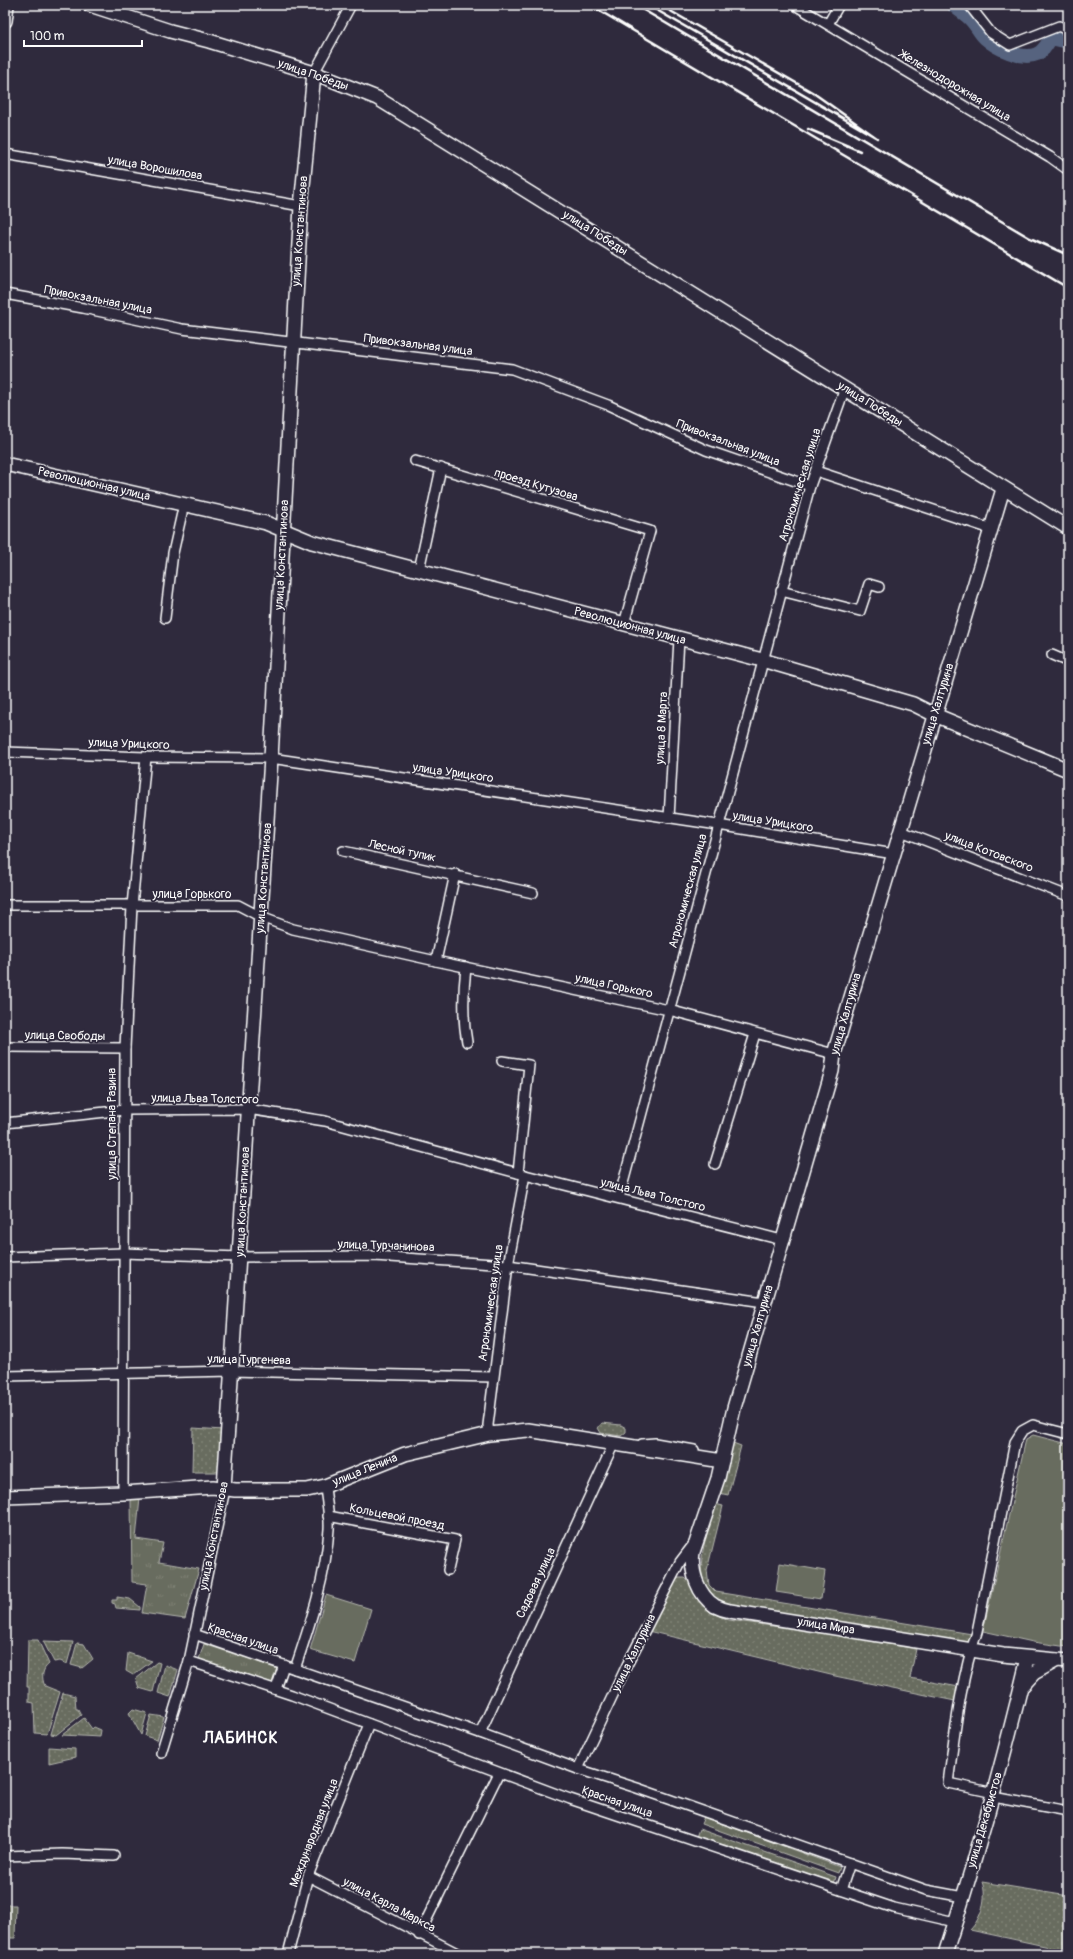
<svg xmlns="http://www.w3.org/2000/svg" width="1073" height="1959" font-family="Pangolin,sans-serif">
  <style>
    .grass { fill: url(#grass-dots); stroke: #b4b6ae }
    .park { fill: url(#park-tufts); stroke: #b4b6ae }
    .pitch { fill: #686c5e; stroke: #b4b6ae }
    .lines { fill: none; stroke-linecap: round; stroke-linejoin: round }
    .river { stroke: #56647f; stroke-width: 14 }
    .street-casing { stroke: #fff; stroke-width: 12 }
    .secondary-casing { stroke: #fff; stroke-width: 16 }
    .street { stroke: #2f2a3d; stroke-width: 9 }
    .secondary { stroke: #2f2a3d; stroke-width: 13 }
    .rail { stroke: #fff; stroke-width: 2.5 }
    .labels { text-anchor: middle; dominant-baseline: central; stroke-width: 3.5; stroke-linejoin: round; paint-order: stroke }
    .street-label { font-size: 12px; fill: #fff; stroke: #2f2a3d }
    .district-label { font-size: 16px; font-weight: bold; letter-spacing: 1px; fill: #fff; stroke: #2f2a3d }
  </style>
  <defs>
    <pattern id="grass-dots" width="8" height="8" patternUnits="userSpaceOnUse"><rect width="8" height="8" fill="#686c5e"/><path d="M2 2h.1M6 6h.1" fill="none" stroke="#7f8276" stroke-width="1.8" stroke-linecap="round"/></pattern>
    <pattern id="park-tufts" width="24" height="20" patternUnits="userSpaceOnUse"><rect width="24" height="20" fill="#686c5e"/><path d="M3 7l-1-3M5 7V3M7 7l1-3M15 17l-1-3M17 17v-4M19 17l1-3" fill="none" stroke="#7f8276"/></pattern>
  </defs>
  <rect width="100%" height="100%" fill="#2f2a3d"/>
  <filter id="ink" filterUnits="userSpaceOnUse"><feTurbulence type="fractalNoise" baseFrequency=".025" numOctaves="2"/><feDisplacementMap in="SourceGraphic" scale="8" xChannelSelector="R" yChannelSelector="G"/><feConvolveMatrix kernelMatrix="1 2 1 2 8 2 1 2 1" color-interpolation-filters="sRGB"/></filter>
  <g filter="url(#ink)">
    <g class="grass">
      <polygon points="602,1423 621,1425 626,1428 626,1432 621,1436 601,1433 598,1428"/>
      <polygon points="193,1428 223,1430 220,1472 192,1472"/>
      <polygon points="733,1443 741,1446 728,1495 719,1493"/>
      <path d="M715 1504 723 1506 707 1570 709 1585 716 1592 972 1634 970 1645 728 1605C683 1587 707 1539 715 1504Z"/>
      <polygon points="679,1578 685,1578 691,1583 700,1602 710,1612 729,1620 837,1635 916,1649 910,1678 959,1687 955,1701 835,1676 648,1631 673,1582"/>
      <polygon points="117,1597 130,1599 140,1607 140,1610 116,1608 115,1604 112,1603 112,1600 117,1600"/>
      <path d="M28 1640H38L49 1664C42 1669 41 1678 45 1686L60 1692 47 1734 35 1733 34 1703 29 1702V1687H27Z"/>
      <polygon points="43,1641 73,1642 67,1664 60,1661 54,1662"/>
      <polygon points="77,1643 84,1644 93,1659 82,1668 71,1665"/>
      <polygon points="128,1653 152,1661 133,1675 126,1671"/>
      <polygon points="157,1662 160,1663 153,1692 139,1688 136,1679"/>
      <polygon points="165,1665 178,1670 170,1697 158,1693"/>
      <polygon points="63,1693 75,1696 76,1709 78,1709 81,1715 56,1735 51,1734"/>
      <polygon points="133,1709 147,1713 141,1735 129,1713"/>
      <polygon points="151,1715 164,1717 157,1740 145,1736"/>
      <polygon points="84,1718 92,1729 94,1727 101,1730 100,1737 62,1735"/>
      <polygon points="49,1747 75,1749 75,1757 49,1763"/>
      <path d="M982 1882 1068 1896V1951L970 1930C981 1919 988 1897 982 1882Z"/>
    </g>
    <g class="park">
      <polygon points="140,1498 136,1539 163,1543 159,1562 199,1569 185,1619 142,1613 147,1584 132,1582 131,1499"/>
      <polygon points="204,1644 277,1668 272,1683 199,1659"/>
      <polygon points="704,1817 840,1867 838,1873 701,1824"/>
      <polygon points="699,1829 836,1877 834,1884 696,1837"/>
    </g>
    <g class="pitch">
      <polygon points="1033,1435 1068,1444 1068,1647 1033,1642 983,1631 1026,1439"/>
      <polygon points="780,1563 825,1571 821,1599 776,1592"/>
      <polygon points="326,1595 371,1609 355,1663 310,1650"/>
      <polygon points="5,1905 16,1905 15,1938 5,1938"/>
    </g>
    <g class="lines">
      <path class="river" d="M953 5C958 10 965 14 970 19 976 24 979 33 985 38 996 48 1022 61 1037 54 1044 51 1047 44 1051 38L1068 42"/>
      <g class="street-casing">
        <g id="street">
          <polyline points="795,5 1050,157 1068,170"/>
          <polyline points="969,5 991,33 1010,45 1059,26 1068,31"/>
          <polyline points="828,24 839,5"/>
          <polyline points="314,73 351,5"/>
          <polyline points="5,154 301,206"/>
          <polyline points="5,294 83,308 182,329 512,369 608,405 706,450 810,486"/>
          <polyline points="415,461 650,531 624,624"/>
          <polyline points="816,471 991,529"/>
          <polyline points="419,570 441,468"/>
          <polyline points="781,591 860,611 869,584 879,587"/>
          <polyline points="165,618 173,553 184,504"/>
          <polyline points="1052,655 1068,662"/>
          <polyline points="5,752 146,757 271,758 718,825 894,854"/>
          <polyline points="669,818 679,639"/>
          <polyline points="901,831 1068,896"/>
          <polyline points="343,851 533,893"/>
          <polyline points="5,905 238,905 261,917 293,929 436,961 669,1010 834,1054"/>
          <polyline points="436,961 455,874"/>
          <path d="M466 967C463 993 462 1016 467 1042"/>
          <polyline points="5,1047 125,1048"/>
          <polyline points="502,1061 529,1065 518,1173"/>
          <polyline points="5,1123 124,1110 247,1109 325,1121 525,1175 782,1240"/>
          <polyline points="715,1164 755,1034"/>
          <polyline points="619,1198 810,486 845,388"/>
          <polyline points="5,1257 123,1253 240,1257 374,1256 508,1265 764,1302"/>
          <polyline points="5,1376 232,1371 493,1377"/>
          <polyline points="489,1434 488,1425 508,1265 525,1175"/>
          <polyline points="642,1444 655,1443 694,1450"/>
          <polyline points="123,1493 125,1048 132,906 146,757"/>
          <polyline points="328,1516 455,1540 448,1570"/>
          <polyline points="194,1634 480,1733 578,1769 637,1788 926,1890 963,1897"/>
          <polyline points="189,1661 292,1695 570,1799 894,1908 955,1922"/>
          <path d="M295 1669C310 1624 326 1577 329 1529 330 1515 326 1501 325 1486"/>
          <polyline points="276,1689 284,1665"/>
          <polyline points="480,1733 614,1443"/>
          <polyline points="161,1753 189,1661 224,1494 224,1488"/>
          <polyline points="578,1769 627,1665 680,1562 693,1545"/>
          <path d="M994 1793 948 1783C955 1733 960 1681 977 1632L1015 1442 1022 1431 1033 1425 1068 1434"/>
          <polyline points="993,1797 1068,1811"/>
          <polyline points="5,1856 62,1854 114,1856"/>
          <polyline points="308,1876 459,1954"/>
          <polyline points="841,1890 850,1863"/>
          <polyline points="419,1935 499,1773"/>
          <polyline points="288,1954 308,1876 369,1724"/>
        </g>
      </g>
      <g class="secondary-casing">
        <g id="secondary">
          <polyline points="90,5 170,31 209,41 314,73 377,98 1068,528"/>
          <polyline points="5,21 7,5"/>
          <polyline points="5,464 266,523 312,542 762,660 913,704 935,715 1068,770"/>
          <path d="M1003 489 834 1054 832 1071 734 1408 718 1478 693 1552C690 1571 698 1595 715 1606 719 1608 725 1610 730 1611L1003 1655 1068 1661"/>
          <polyline points="224,1488 271,758 301,206 314,73"/>
          <polyline points="5,1497 123,1493 213,1487 235,1490 307,1490 325,1486 405,1454 489,1434 528,1430 722,1461"/>
          <polyline points="1023,1685 1034,1673 1057,1660"/>
          <path d="M945 1954C977 1857 1004 1758 1028 1658"/>
        </g>
      </g>
      <use href="#street" class="street"/>
      <use href="#secondary" class="secondary"/>
      <g class="rail">
        <polyline points="590,5 1068,288"/>
        <polyline points="635,5 1030,238 1068,255"/>
        <polyline points="648,5 877,138 812,92 660,5"/>
        <polyline points="808,129 860,151"/>
      </g>
    </g>
  </g>
  <g class="labels">
    <g class="street-label">
      <text transform="translate(313 75) rotate(19)">улица Победы</text>
      <text transform="translate(955 86) rotate(31)">Железнодорожная улица</text>
      <text transform="translate(155 168) rotate(10)">улица Ворошилова</text>
      <text transform="translate(300 231) rotate(-86)">улица Константинова</text>
      <text transform="translate(595 233) rotate(32)">улица Победы</text>
      <text transform="translate(98 300) rotate(11)">Привокзальная улица</text>
      <text transform="translate(418 345) rotate(7)">Привокзальная улица</text>
      <text transform="translate(870 404) rotate(32)">улица Победы</text>
      <text transform="translate(728 443) rotate(21)">Привокзальная улица</text>
      <text transform="translate(94 484) rotate(13)">Революционная улица</text>
      <text transform="translate(536 485) rotate(17)">проезд Кутузова</text>
      <text transform="translate(800 485) rotate(-73)">Агрономическая улица</text>
      <text transform="translate(282 555) rotate(-87)">улица Константинова</text>
      <text transform="translate(630 626) rotate(15)">Революционная улица</text>
      <text transform="translate(938 704) rotate(-73)">улица Халтурина</text>
      <text transform="translate(662 728) rotate(-87)">улица 8 Марта</text>
      <text transform="translate(129 744) rotate(2)">улица Урицкого</text>
      <text transform="translate(453 773) rotate(8)">улица Урицкого</text>
      <text transform="translate(773 822) rotate(9)">улица Урицкого</text>
      <text transform="translate(402 851) rotate(12)">Лесной тупик</text>
      <text transform="translate(989 852) rotate(21)">улица Котовского</text>
      <text transform="translate(264 878) rotate(-86)">улица Константинова</text>
      <text transform="translate(688 891) rotate(-75)">Агрономическая улица</text>
      <text x="192" y="894">улица Горького</text>
      <text transform="translate(614 986) rotate(12)">улица Горького</text>
      <text transform="translate(846 1014) rotate(-74)">улица Халтурина</text>
      <text transform="translate(65 1036) rotate(1)">улица Свободы</text>
      <text transform="translate(205 1099) rotate(1)">улица Льва Толстого</text>
      <text transform="translate(112 1124) rotate(-90)">улица Степана Разина</text>
      <text transform="translate(653 1195) rotate(14)">улица Льва Толстого</text>
      <text transform="translate(243 1202) rotate(-87)">улица Константинова</text>
      <text transform="translate(386 1246) rotate(2)">улица Турчанинова</text>
      <text transform="translate(491 1303) rotate(-82)">Агрономическая улица</text>
      <text transform="translate(758 1326) rotate(-74)">улица Халтурина</text>
      <text transform="translate(249 1360) rotate(1)">улица Тургенева</text>
      <text transform="translate(365 1470) rotate(-22)">улица Ленина</text>
      <text transform="translate(397 1517) rotate(11)">Кольцевой проезд</text>
      <text transform="translate(214 1536) rotate(-79)">улица Константинова</text>
      <text transform="translate(536 1583) rotate(-65)">Садовая улица</text>
      <text transform="translate(826 1626) rotate(9)">улица Мира</text>
      <text transform="translate(243 1639) rotate(19)">Красная улица</text>
      <text transform="translate(634 1653) rotate(-64)">улица Халтурина</text>
      <text transform="translate(617 1802) rotate(19)">Красная улица</text>
      <text transform="translate(985 1820) rotate(-74)">улица Декабристов</text>
      <text transform="translate(314 1833) rotate(-69)">Международная улица</text>
      <text transform="translate(389 1905) rotate(28)">улица Карла Маркса</text>
    </g>
    <g class="district-label">
      <text x="241" y="1738">ЛАБИНСК</text>
    </g>
  </g>
  <rect width="1073" height="1959" fill="none" stroke="#2f2a3d" stroke-width="20"/>
  <rect x="10" y="10" width="1053" height="1939" fill="none" stroke="#fff" stroke-width="1.5" filter="url(#ink)"/>
  <path d="M24 40v6h118v-6" fill="none" stroke="#ffffff" stroke-width="2"/>
  <text x="30" y="40" font-size="12" fill="#ffffff" stroke="#2f2a3d" stroke-width="3" paint-order="stroke">100 m</text>
</svg>
